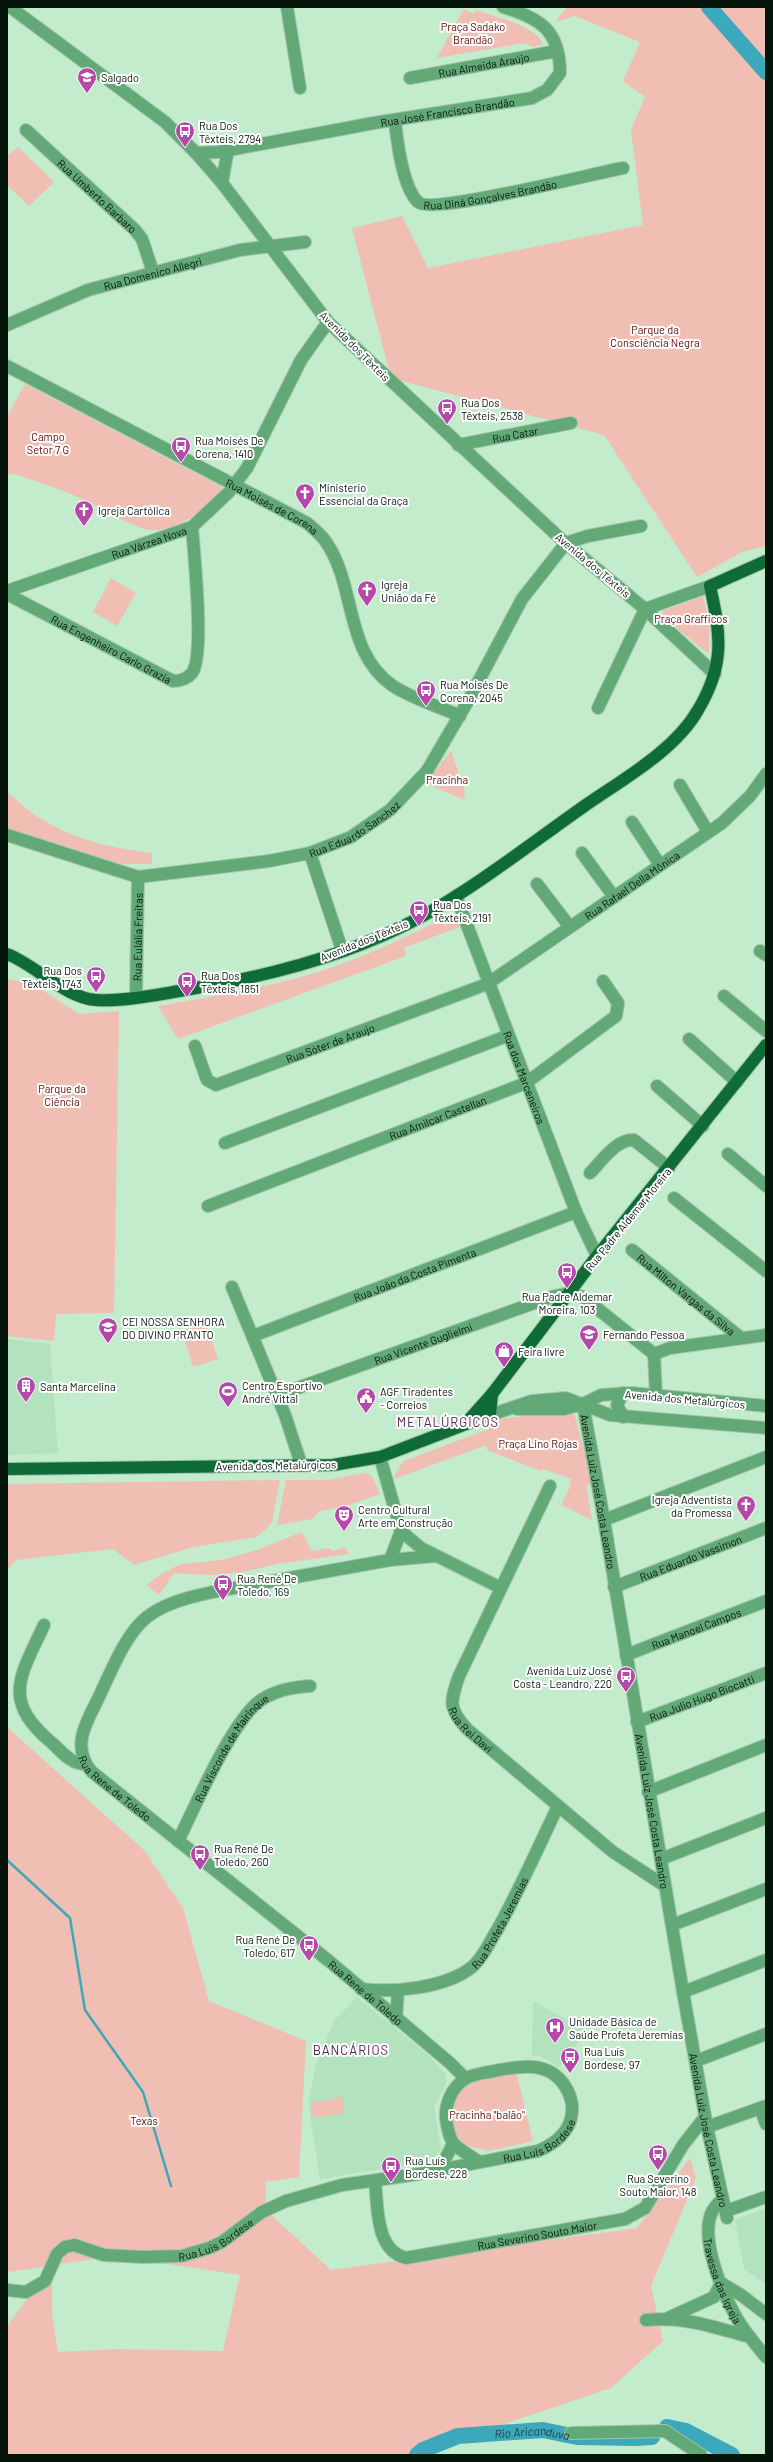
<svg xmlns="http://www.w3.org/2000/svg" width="773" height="2462" font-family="Barlow,sans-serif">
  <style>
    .built { fill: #b2e3be }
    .green { fill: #f1beb3; fill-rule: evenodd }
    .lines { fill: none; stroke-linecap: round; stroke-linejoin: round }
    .stream { stroke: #3ca8bc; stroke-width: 2.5 }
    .river { stroke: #3ca8bc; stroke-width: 16 }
    .minor-casing { stroke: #a0c5a9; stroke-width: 14 }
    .major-casing { stroke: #a0c5a9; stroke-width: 14 }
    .minor { stroke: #63a977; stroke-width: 12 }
    .major { stroke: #0f6c38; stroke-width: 12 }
    .labels { text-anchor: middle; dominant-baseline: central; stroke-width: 4; stroke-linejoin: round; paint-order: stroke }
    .park-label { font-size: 11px; fill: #5d0800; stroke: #fff }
    .street-label { font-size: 11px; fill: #06150b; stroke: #fff }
    .poi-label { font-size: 11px; fill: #06150b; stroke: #fff; text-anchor: start }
    .water-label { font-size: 12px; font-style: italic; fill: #1f4046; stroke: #fff }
    .quarter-label { font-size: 13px; letter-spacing: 1px; fill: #562250; stroke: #fff }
  </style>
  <rect width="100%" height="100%" fill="#c2eccc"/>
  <g class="built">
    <polygon points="7,1339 50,1344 58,1453 7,1455"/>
    <polygon points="357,1997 426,2053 446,2074 446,2084 434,2107 441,2149 432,2161 320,2179 308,2102 316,2065 334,2021"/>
    <polygon points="533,2001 587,2031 559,2067 540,2056 532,2056"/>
    <polygon points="766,2208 766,2284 744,2269 735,2220"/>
  </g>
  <g class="green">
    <polygon points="567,7 766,7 766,546 742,552 697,577 604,435 391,378 352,228 402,216 428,268 643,225 631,130 645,97 623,81 640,42 575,16 555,22"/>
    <path d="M464 9 474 14 476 10C494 17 536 25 543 44L533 47 524 43 437 58Z"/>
    <polygon points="18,147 54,182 29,206 7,185 7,156"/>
    <path d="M25 384 220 486 222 491C202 513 169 539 138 527 117 519 98 506 78 497 58 488 38 482 18 475L7 474V417Z"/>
    <polygon points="111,578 136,593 117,626 93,612"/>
    <polygon points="703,596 709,623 709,654 666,620 662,611"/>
    <polygon points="451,751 465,792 464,800 428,784 428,780"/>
    <path d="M7 792C18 801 29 812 41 819 76 840 112 848 152 853V864H121L7 828Z"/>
    <path d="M460 911 462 926 404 948 406 956 178 1039 158 1006C221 995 286 985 347 962 385 948 422 928 460 911Z"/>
    <polygon points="7,979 33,984 79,1014 119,1011 114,1313 56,1314 54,1341 7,1336"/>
    <polygon points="206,1323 218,1359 193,1367 182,1332"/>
    <polygon points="550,1413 574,1413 594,1487 586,1484 592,1520 561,1505 570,1487 571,1479 543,1469 541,1471 487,1450 487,1445 394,1479 397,1470 404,1461 489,1429 490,1420"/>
    <polygon points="364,1473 372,1476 380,1494 346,1506 320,1511 312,1519 277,1525 286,1480 327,1480"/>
    <polygon points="280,1480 272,1523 257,1537 193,1547 134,1565 113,1549 16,1560 7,1571 7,1484"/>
    <polygon points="302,1532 312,1551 328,1548 333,1551 345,1547 349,1554 277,1564 243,1572 210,1575 174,1573 159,1595 146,1585 161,1574 181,1564 222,1560 257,1550"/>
    <path d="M7 1727 145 1851 183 1908 209 2001 306 2041 299 2177 266 2182V2210L331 2270 637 2228 690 2158 696 2178 651 2286 663 2341 611 2388 413 2455H7V2326L52 2266 7 2272ZM115 2256 240 2275 223 2351 117 2349 58 2352 52 2314V2265Z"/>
    <polygon points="516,2071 533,2141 489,2151 468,2146 457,2137 451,2128 453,2096 468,2081"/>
    <polygon points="342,2097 344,2113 313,2118 310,2103"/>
  </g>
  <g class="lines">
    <polyline class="stream" points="7,1860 70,1918 85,2010 143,2092 171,2186"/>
    <g class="river">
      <polyline points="709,7 766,72"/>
      <polyline points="667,2427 686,2431 732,2455"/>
      <path id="s1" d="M417 2455 423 2450 458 2436 543 2430 577 2437 636 2438 652 2437"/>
    </g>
    <g class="minor-casing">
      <g id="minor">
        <polyline points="10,7 165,122 196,153 222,183 328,322 563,541 645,609 715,674"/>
        <polyline points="287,7 300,88"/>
        <path id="s2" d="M410 78 557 51"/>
        <path id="s3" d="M395 121C397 141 403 188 418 202 432 215 595 173 623 168"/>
        <path id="s4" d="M26 130 135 230 142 239 153 272"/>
        <path id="s5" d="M196 153 218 152 374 123 532 98 547 90 560 73C560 30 540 18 503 7"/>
        <polyline points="222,183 228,149"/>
        <path id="s6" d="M7 325 88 290 240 250 305 242"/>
        <path id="s7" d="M7 366 307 523C315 530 323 536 328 545 356 589 345 653 393 686 413 699 438 706 460 716"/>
        <path id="s8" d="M458 445 571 423"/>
        <path id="s9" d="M7 591 192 527 229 492 247 468 301 360 328 322"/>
        <path id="s10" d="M7 594 173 681C180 681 187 679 192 673 205 656 194 554 192 527"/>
        <polyline points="598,708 645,609 710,586"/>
        <polyline points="680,785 708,832"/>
        <polyline points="632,822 660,865"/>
        <path id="s11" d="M7 835 138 877 269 861 310 853 351 837 390 810 427 771 468 701 522 599 566 543 588 536 641 526"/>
        <polyline points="310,853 342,950"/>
        <polyline points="582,853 614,897"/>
        <polyline points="537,884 570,927"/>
        <path id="s12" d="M456 896 576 1212 597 1256"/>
        <polyline points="760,951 766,955"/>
        <polyline points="724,996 766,1031"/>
        <path id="s13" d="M136 997 138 877"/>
        <polyline points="689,1039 737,1082"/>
        <path id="s14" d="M195 1046 207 1080 216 1085 487 984 722 823 750 796 766 774"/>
        <polyline points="657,1086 703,1126"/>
        <polyline points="225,1143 507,1036"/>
        <polyline points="728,1154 766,1186"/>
        <path d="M590 1173C601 1162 617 1138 634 1140L669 1168"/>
        <polyline points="674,1198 766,1271"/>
        <path id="s15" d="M208 1206 526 1083 616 1016 618 1003 603 981"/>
        <path id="s16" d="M632 1250 741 1338"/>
        <polyline points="232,1287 285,1415 301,1464"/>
        <path id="s17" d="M253 1336 576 1212"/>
        <polyline points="654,1354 670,1348 766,1335"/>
        <polyline points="654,1354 656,1395"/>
        <path id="s18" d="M278 1395 551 1297 569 1293 583 1297 654 1354"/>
        <path id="s19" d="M583 1404 604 1520 683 1992 707 2127 727 2218"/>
        <polyline points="517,1409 564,1409 583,1404 601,1395 631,1393 766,1406"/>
        <polyline points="490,1415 532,1401 566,1398 610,1415 766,1428"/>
        <polyline points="623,1417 617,1405 623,1393"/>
        <polyline points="380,1457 401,1531 421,1548 501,1588"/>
        <path id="s20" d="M550 1486 459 1676C450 1702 448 1708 467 1729L613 1852 665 1886"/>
        <polyline points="604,1520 766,1457"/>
        <path id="s21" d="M401 1531 390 1560C347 1568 305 1575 262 1583 227 1590 175 1595 147 1617 124 1635 109 1677 96 1703 84 1726 72 1749 92 1772L329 1961 450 2063 465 2078"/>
        <polyline points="390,1560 435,1556"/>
        <path id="s22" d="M614 1587 766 1528"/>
        <path d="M44 1625C20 1677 1 1700 52 1743 62 1752 71 1764 85 1764"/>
        <path id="s23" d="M626 1655 766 1601"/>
        <path id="s24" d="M637 1722 766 1673"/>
        <polyline points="648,1792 766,1745"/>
        <path id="s25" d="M178 1841C195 1807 232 1720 261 1700 276 1690 293 1687 310 1686"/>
        <polyline points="661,1859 766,1818"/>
        <polyline points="672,1925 766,1889"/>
        <path id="s26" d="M361 1989C393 1993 446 1988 472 1967 483 1958 489 1943 496 1932 519 1891 538 1848 558 1806"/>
        <polyline points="683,1992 766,1960"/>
        <polyline points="396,2019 398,1991"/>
        <polyline points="696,2061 766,2034"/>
        <polyline points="760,2108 766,2124"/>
        <polyline points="707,2127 766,2106"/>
        <polyline points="440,2169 453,2144"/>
        <path id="s27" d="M375 2181C378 2207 375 2250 406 2258L625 2219 645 2208 683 2145 705 2117"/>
        <path id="s28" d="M723 2200C690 2219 721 2289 735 2315 743 2330 755 2344 766 2357"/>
        <polyline points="726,2211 766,2197"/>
        <path id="s29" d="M7 2290 26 2292 45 2281 57 2254 65 2247 74 2245 104 2255 143 2257 182 2256 209 2248 222 2242 262 2212 286 2201 342 2185 419 2174 538 2151C555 2144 571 2131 572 2112 573 2102 570 2094 565 2086 548 2060 520 2066 494 2071 485 2073 472 2074 465 2079 452 2087 445 2104 446 2118 447 2126 449 2138 454 2144 461 2151 471 2156 479 2162"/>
        <polyline points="668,2318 714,2297 721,2283 741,2295 766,2314"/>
        <path d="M646 2320C684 2316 713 2327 750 2337"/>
        <polyline points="571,2433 665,2431 701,2455"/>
      </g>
    </g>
    <g class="major-casing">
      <g id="major">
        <path d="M7 954C36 965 65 998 96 1000 124 1002 167 993 196 988 273 975 350 955 419 918 476 887 529 845 583 807 620 781 675 751 698 710 725 665 721 635 710 586L766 561"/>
        <polyline points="466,1423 492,1394 597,1256 766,1045"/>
        <polyline points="7,1469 333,1465 380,1457 490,1415 492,1394"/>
      </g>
    </g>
    <use href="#minor" class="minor"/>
    <use href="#major" class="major"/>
  </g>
  <defs>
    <g id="school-pin" transform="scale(1)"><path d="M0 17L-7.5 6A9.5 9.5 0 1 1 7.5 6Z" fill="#b548a8" stroke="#fff"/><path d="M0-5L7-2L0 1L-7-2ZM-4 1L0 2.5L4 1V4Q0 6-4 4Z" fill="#fff"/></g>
    <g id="bus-pin" transform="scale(1)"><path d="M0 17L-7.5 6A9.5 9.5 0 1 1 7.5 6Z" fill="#b548a8" stroke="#fff"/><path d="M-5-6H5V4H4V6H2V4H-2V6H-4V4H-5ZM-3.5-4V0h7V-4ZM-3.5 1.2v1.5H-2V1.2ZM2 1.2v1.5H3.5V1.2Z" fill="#fff"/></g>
    <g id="church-pin" transform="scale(1)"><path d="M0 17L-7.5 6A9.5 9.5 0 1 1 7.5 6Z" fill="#b548a8" stroke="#fff"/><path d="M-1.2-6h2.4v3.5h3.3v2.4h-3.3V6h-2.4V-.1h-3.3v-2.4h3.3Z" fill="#fff"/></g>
    <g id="shop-pin" transform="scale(1)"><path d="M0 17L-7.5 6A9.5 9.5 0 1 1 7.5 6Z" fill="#b548a8" stroke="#fff"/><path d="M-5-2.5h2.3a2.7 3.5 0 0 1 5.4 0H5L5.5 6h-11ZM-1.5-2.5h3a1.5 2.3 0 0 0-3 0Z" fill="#fff"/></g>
    <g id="building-pin" transform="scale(1)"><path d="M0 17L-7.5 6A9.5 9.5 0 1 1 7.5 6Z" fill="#b548a8" stroke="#fff"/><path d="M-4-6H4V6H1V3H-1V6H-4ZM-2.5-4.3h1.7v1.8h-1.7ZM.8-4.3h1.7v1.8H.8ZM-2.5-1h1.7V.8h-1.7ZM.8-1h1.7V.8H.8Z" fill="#fff"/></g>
    <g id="stadium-pin" transform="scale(1)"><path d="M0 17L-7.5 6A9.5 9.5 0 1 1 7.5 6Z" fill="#b548a8" stroke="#fff"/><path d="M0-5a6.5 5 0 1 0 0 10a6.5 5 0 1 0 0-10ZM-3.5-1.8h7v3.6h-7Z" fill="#fff"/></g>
    <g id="civic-pin" transform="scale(1)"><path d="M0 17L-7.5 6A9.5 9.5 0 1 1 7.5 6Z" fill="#b548a8" stroke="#fff"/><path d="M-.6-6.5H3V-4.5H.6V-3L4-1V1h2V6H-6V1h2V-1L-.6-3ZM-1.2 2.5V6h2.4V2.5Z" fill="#fff"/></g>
    <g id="theatre-pin" transform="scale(1)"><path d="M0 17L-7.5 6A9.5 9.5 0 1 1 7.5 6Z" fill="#b548a8" stroke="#fff"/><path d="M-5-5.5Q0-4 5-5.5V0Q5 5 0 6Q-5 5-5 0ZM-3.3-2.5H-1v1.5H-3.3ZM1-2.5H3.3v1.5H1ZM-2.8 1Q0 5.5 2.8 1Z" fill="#fff"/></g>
    <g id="hospital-pin" transform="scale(1)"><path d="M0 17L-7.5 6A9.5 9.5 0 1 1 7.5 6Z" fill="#b548a8" stroke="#fff"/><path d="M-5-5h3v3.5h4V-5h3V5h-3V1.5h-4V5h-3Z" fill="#fff"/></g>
  </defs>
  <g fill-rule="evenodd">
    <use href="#school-pin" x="87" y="77"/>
    <use href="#bus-pin" x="185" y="131"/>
    <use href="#bus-pin" x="447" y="408"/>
    <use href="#bus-pin" x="181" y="446"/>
    <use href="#church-pin" x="305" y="493"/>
    <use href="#church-pin" x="84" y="510"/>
    <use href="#church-pin" x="367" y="590"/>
    <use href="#bus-pin" x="426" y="690"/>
    <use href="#bus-pin" x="419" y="910"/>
    <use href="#bus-pin" x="96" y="976"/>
    <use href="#bus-pin" x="187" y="981"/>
    <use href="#bus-pin" x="567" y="1272"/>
    <use href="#school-pin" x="108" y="1327"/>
    <use href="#school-pin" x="589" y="1334"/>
    <use href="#shop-pin" x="504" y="1351"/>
    <use href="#building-pin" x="26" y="1386"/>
    <use href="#stadium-pin" x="228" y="1391"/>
    <use href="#civic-pin" x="366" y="1397"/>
    <use href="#church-pin" x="746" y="1505"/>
    <use href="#theatre-pin" x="344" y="1515"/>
    <use href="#bus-pin" x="223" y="1584"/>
    <use href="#bus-pin" x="626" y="1676"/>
    <use href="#bus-pin" x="200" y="1854"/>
    <use href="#bus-pin" x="309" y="1945"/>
    <use href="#hospital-pin" x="555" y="2027"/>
    <use href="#bus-pin" x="570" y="2057"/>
    <use href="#bus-pin" x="658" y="2154"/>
    <use href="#bus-pin" x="391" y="2166"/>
  </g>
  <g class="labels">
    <g class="park-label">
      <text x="473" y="26">Praça Sadako<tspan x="473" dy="13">Brandão</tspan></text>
      <text x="655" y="329">Parque da<tspan x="655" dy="13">Consciência Negra</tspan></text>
      <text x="48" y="436">Campo<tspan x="48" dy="13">Setor 7 G</tspan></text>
      <text x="691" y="618">Praça Grafficos</text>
      <text x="447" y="779">Pracinha</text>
      <text x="62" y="1088">Parque da<tspan x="62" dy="13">Ciência</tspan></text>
      <text x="538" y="1443">Praça Lino Rojas</text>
      <text x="487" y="2114">Pracinha "balão"</text>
      <text x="144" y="2120">Texas</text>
    </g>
    <g class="street-label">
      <text stroke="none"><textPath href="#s2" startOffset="75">Rua Almeida Araújo</textPath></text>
      <text stroke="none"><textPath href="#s5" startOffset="255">Rua José Francisco Brandão</textPath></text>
      <text stroke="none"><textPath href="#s3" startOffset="159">Rua Diná Gonçalves Brandão</textPath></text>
      <text stroke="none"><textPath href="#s4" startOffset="97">Rua Umberto Barbaro</textPath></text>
      <text stroke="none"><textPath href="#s6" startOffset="155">Rua Domenico Allegri</textPath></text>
      <text transform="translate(355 346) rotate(45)">Avenida dos Têxteis</text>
      <text stroke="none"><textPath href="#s8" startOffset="58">Rua Catar</textPath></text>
      <text stroke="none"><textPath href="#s7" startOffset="300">Rua Moisés de Corena</textPath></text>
      <text stroke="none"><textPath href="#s9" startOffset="150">Rua Várzea Nova</textPath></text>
      <text transform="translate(593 565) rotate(40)">Avenida dos Têxteis</text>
      <text stroke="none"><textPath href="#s10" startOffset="118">Rua Engenheiro Carlo Grazia</textPath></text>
      <text stroke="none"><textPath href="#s11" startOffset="362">Rua Eduardo Sanchez</textPath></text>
      <text stroke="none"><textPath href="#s14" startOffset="511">Rua Rafael Della Mônica</textPath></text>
      <text stroke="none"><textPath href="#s13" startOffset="60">Rua Eulália Freitas</textPath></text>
      <text transform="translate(364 940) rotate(-22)">Avenida dos Têxteis</text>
      <text stroke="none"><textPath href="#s14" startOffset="168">Rua Sóter de Araujo</textPath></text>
      <text stroke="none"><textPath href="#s12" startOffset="194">Rua dos Marceneiros</textPath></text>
      <text stroke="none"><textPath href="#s15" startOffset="246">Rua Amilcar Castellan</textPath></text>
      <text transform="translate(628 1219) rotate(-51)">Rua Padre Aldemar Moreira</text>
      <text stroke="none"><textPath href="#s17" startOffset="173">Rua João da Costa Pimenta</textPath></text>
      <text stroke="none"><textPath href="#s16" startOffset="70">Rua Milton Vargas da Silva</textPath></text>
      <text stroke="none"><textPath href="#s18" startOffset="154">Rua Vicente Guglielmi</textPath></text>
      <text transform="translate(685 1399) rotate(5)">Avenida dos Metalúrgicos</text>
      <text transform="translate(276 1465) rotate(-1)">Avenida dos Metalúrgicos</text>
      <text stroke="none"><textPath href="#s19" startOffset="89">Avenida Luiz José Costa Leandro</textPath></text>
      <text stroke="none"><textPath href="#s22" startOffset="82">Rua Eduardo Vassimon</textPath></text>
      <text stroke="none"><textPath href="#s23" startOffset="75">Rua Manoel Campos</textPath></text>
      <text stroke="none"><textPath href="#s24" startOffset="69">Rua Julio Hugo Biocatti</textPath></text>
      <text stroke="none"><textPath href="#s20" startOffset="272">Rua Rei Davi</textPath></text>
      <text stroke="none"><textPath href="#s25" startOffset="108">Rua Visconde de Mairinque</textPath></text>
      <text stroke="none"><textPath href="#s21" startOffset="485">Rua Rene de Toledo</textPath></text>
      <text stroke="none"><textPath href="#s19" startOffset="413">Avenida Luiz José Costa Leandro</textPath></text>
      <text stroke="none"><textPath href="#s26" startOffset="168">Rua Profeta Jeremias</textPath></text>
      <text stroke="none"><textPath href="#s21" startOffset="809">Rua Rene de Toledo</textPath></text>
      <text stroke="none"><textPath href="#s19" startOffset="737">Avenida Luiz José Costa Leandro</textPath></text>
      <text stroke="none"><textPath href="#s29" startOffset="582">Rua Luis Bordese</textPath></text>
      <text stroke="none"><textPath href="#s27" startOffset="222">Rua Severino Souto Maior</textPath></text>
      <text stroke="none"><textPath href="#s29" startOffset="238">Rua Luis Bordese</textPath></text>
      <text stroke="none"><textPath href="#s28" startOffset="88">Travessa das Igreja</textPath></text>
    </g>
    <g class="poi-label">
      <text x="101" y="77">Salgado</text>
      <text x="199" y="125">Rua Dos<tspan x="199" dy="13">Têxteis, 2794</tspan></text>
      <text x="461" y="402">Rua Dos<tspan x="461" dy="13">Têxteis, 2538</tspan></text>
      <text x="195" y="440">Rua Moisés De<tspan x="195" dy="13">Corena, 1410</tspan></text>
      <text x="319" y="487">Ministerio<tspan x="319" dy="13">Essencial da Graça</tspan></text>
      <text x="98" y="510">Igreja Cartólica</text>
      <text x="381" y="584">Igreja<tspan x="381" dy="13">União da Fé</tspan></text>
      <text x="440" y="684">Rua Moisés De<tspan x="440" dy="13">Corena, 2045</tspan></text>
      <text x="433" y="904">Rua Dos<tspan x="433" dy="13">Têxteis, 2191</tspan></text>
      <text x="82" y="970" text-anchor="end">Rua Dos<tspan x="82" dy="13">Têxteis, 1743</tspan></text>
      <text x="201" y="975">Rua Dos<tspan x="201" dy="13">Têxteis, 1851</tspan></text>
      <text x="567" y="1296" text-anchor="middle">Rua Padre Aldemar<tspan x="567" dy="13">Moreira, 103</tspan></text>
      <text x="122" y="1321">CEI NOSSA SENHORA<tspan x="122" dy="13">DO DIVINO PRANTO</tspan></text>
      <text x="603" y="1334">Fernando Pessoa</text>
      <text x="518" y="1351">Feira livre</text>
      <text x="242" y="1385">Centro Esportivo<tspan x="242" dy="13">André Vittal</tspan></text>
      <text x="40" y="1386">Santa Marcelina</text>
      <text x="380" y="1391">AGF Tiradentes<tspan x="380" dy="13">- Correios</tspan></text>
      <text x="732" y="1499" text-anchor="end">Igreja Adventista<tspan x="732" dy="13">da Promessa</tspan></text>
      <text x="358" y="1509">Centro Cultural<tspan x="358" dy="13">Arte em Construção</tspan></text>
      <text x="237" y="1578">Rua René De<tspan x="237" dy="13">Toledo, 169</tspan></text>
      <text x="612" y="1670" text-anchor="end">Avenida Luiz José<tspan x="612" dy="13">Costa - Leandro, 220</tspan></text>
      <text x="214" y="1848">Rua René De<tspan x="214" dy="13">Toledo, 260</tspan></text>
      <text x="295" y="1939" text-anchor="end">Rua René De<tspan x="295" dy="13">Toledo, 617</tspan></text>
      <text x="569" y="2021">Unidade Básica de<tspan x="569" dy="13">Saúde Profeta Jeremias</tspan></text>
      <text x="584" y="2051">Rua Luís<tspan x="584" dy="13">Bordese, 97</tspan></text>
      <text x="405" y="2160">Rua Luís<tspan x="405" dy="13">Bordese, 228</tspan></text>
      <text x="658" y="2178" text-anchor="middle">Rua Severino<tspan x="658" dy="13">Souto Maior, 148</tspan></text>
    </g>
    <g class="water-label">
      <text stroke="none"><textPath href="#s1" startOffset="120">Rio Aricanduva</textPath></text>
    </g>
    <g class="quarter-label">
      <text x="448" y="1422">METALÚRGICOS</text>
      <text x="351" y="2050">BANCÁRIOS</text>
    </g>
  </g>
  <rect width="773" height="2462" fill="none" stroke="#06150b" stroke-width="16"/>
</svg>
